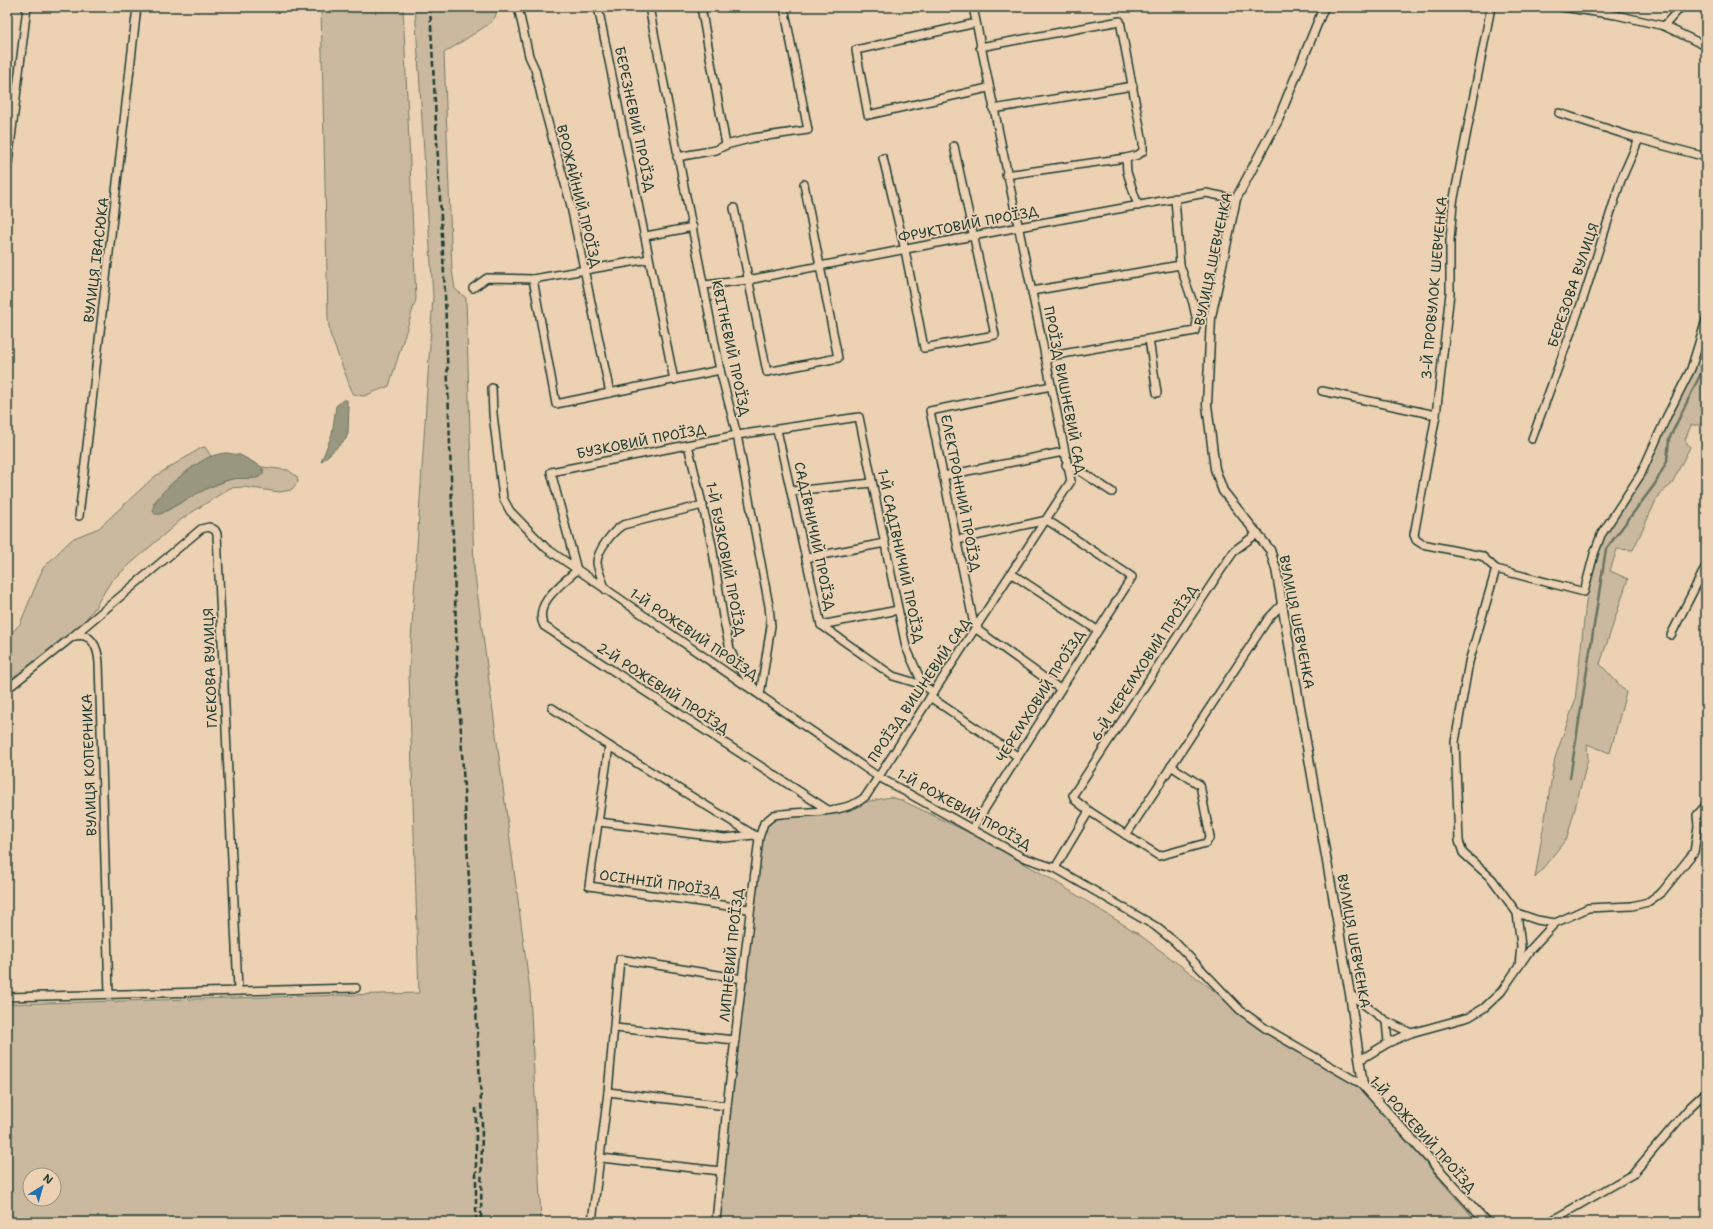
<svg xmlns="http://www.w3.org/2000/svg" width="1713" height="1229" font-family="'Shantell Sans',sans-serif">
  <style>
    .green { fill: #cab99e; stroke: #747b69; fill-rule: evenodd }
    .water { fill: #9a9781; stroke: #697362 }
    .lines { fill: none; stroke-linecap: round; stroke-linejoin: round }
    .stream { stroke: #697362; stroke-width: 2.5 }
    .minor-casing { stroke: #1f3d34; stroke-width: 10 }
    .tertiary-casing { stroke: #1f3d34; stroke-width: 11 }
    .minor { stroke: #ecd1b3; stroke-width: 7 }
    .tertiary { stroke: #ecd1b3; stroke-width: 8 }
    .rail { stroke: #1f3d34; stroke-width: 2.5; stroke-dasharray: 6 3; stroke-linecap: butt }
    .labels { text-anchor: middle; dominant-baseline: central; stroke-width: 3.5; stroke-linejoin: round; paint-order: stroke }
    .street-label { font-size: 14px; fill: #1f3d34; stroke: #ecd1b3 }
  </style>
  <rect width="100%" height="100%" fill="#ecd1b3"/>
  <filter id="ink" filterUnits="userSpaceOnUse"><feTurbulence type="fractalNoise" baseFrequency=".025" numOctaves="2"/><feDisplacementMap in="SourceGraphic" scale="8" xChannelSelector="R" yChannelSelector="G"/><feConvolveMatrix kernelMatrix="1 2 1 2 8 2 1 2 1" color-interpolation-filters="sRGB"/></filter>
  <g filter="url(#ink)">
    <g class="green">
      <polygon points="321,7 403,7 416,299 389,386 364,396 353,394 330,334 328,318"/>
      <path d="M415 7H498L495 17 489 24 444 53 452 270 455 289 466 298 474 568 530 991 541 1222H7V1004L419 993 409 673 433 296ZM30 1175H54V1199H30Z"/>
      <polygon points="1706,329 1706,412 1700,425 1691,425 1685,440 1690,447 1671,485 1659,494 1633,550 1617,549 1610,571 1628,579 1600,664 1626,692 1610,753 1587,744 1588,759 1567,838 1535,878 1555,758 1575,701 1587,593 1602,536 1643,475 1694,370"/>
      <path d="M205 447 211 456C190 467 168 485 153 504L201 491 228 480 236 478H257L261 476 264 470 262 467 288 470 297 477 298 482 291 490 280 492 244 487 230 488 183 518 111 581 94 609 72 637 7 689V638L20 624 43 568 68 543 74 538 99 528 154 477 201 448Z"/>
      <polygon points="890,797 901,800 972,834 1048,877 1137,933 1240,1010 1358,1086 1477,1222 716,1222 759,838 768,818 828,810"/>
    </g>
    <g class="water">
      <polygon points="343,400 347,400 347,406 349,407 348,433 346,439 321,462 332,434 336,406"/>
      <path d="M227 453 240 455 262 467 263 474C255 482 238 476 228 480 204 488 183 502 161 514H155L153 511C151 495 195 464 209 457 215 455 221 453 227 453Z"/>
    </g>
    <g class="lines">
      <polyline class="stream" points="1570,778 1606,549 1655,484 1667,461 1669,439 1706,363"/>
      <g class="minor-casing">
        <g id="minor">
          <polyline points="518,7 529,56 535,69 543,104 570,202 610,393"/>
          <polyline points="598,7 674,380"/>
          <polyline points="649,7 720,370 737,435 769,606 771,626 760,695"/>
          <polyline points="701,7 726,145"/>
          <polyline points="1491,7 1453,203 1450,240 1450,293 1436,415 1414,535 1416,540 1422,544 1482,556 1496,569 1469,662 1455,742 1459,841 1463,853 1492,879 1517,913 1521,946 1519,966"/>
          <polyline points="1561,7 1616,15 1664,26 1706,46"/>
          <polyline points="976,23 856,50 868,115 988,88"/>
          <polyline points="1664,26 1681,7"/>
          <polyline points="980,47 1120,21 1143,143 1143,151 1138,155 1126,158 1006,175"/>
          <polyline points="993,109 1133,86"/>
          <polyline points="1559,113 1639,139 1706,157"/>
          <polyline points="677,157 716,150 726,145 753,138 808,130 784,7"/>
          <polyline points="883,158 905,250 924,348 995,335 954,146"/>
          <polyline points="1126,158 1127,172 1138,206"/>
          <polyline points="7,171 27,7"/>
          <polyline points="734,208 767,372 838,358 804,184"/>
          <polyline points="646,236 693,227"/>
          <polyline points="533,279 556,404 720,370"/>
          <polyline points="704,285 748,280 1019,227 1206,193 1236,199"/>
          <polyline points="473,288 487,278 533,279 649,259"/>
          <polyline points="1032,291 1180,265"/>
          <polyline points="1149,339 1157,393"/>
          <polyline points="1045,357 1195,331 1197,322 1193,303 1180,265 1175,198"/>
          <polyline points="1051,386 930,411 973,620 979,631 1060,689"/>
          <polyline points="492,388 493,414 503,498 510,511 546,548 877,776 1022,857 1055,868 1155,926 1175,942 1240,1010 1265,1028 1363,1085"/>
          <polyline points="1322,391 1436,415"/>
          <polyline points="777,430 821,625 893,676 923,685"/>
          <polyline points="1532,439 1584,296 1621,180 1639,139"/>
          <polyline points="688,445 712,545 723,617 730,649 737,665 756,690"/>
          <polyline points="1066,465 1080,471 1112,492"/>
          <polyline points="943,476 1063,452"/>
          <polyline points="792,491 872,483"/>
          <polyline points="79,516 137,7"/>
          <polyline points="957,540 1047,520 1132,577 972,829"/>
          <polyline points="806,558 885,543"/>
          <polyline points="1496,569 1584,592 1594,554 1601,535 1641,474 1667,416 1691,369 1706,320"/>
          <polyline points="1012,574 1097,630"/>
          <path d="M606 590C603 582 598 571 597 563 597 550 613 531 623 525L703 505"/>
          <polyline points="821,625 898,610"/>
          <polyline points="1671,635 1706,566"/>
          <polyline points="72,637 201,529 209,527 215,530 217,534 238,990"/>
          <path d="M7 689 72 637C91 630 98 647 99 663L109 994"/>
          <polyline points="930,697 1017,756"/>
          <polyline points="552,708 609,746"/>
          <path d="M828 810 544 626C532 604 563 583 577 570L551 472 737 435 859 417 906 647 923 685 933 692"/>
          <polyline points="1089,811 1126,835 1268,619 1282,604"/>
          <polyline points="599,822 725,838 754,835"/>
          <polyline points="1126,835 1159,856 1206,843 1210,837 1200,785 1171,766"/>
          <polyline points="1055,868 1089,811 1075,800 1073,795 1221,570 1235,550 1258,533"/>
          <polyline points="749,909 589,886 609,746 759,838"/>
          <polyline points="1517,913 1537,920 1555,923"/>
          <polyline points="1350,994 1386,1021 1411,1033"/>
          <polyline points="7,997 356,988"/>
          <polyline points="1386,1021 1388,1043"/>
          <polyline points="615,1028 735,1040"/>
          <polyline points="1360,1060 1388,1043 1411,1033 1469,1017 1484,1008 1501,992 1530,950 1555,923 1588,908 1632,906 1648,902 1662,892 1694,852 1698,826 1697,815 1706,805"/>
          <polyline points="608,1092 727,1106"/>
          <polyline points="601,1158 721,1171"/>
          <polyline points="592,1222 608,1092 620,959 743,979"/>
          <path d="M716 1222 727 1106 759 838 764 823 774 815C800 810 845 816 866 796L1071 481 973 7"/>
          <polyline points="1549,1222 1633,1174 1689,1108 1706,1092"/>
        </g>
      </g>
      <g class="tertiary-casing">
        <polyline id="tertiary" points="1324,7 1278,120 1236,199 1211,317 1207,405 1215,469 1223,491 1270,550 1276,569 1350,994 1363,1085 1486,1222"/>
      </g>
      <use href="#minor" class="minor"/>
      <use href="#tertiary" class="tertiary"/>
      <g class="rail">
        <polyline points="430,7 445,294 457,659 482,1120 481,1222"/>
        <polyline points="476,1108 476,1218"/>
      </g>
    </g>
  </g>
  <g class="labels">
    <g class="street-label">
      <text transform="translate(635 119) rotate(78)">БЕРЕЗНЕВИЙ ПРОЇЗД</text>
      <text transform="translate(579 196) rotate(76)">ВРОЖАЙНИЙ ПРОЇЗД</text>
      <text transform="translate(968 224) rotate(-11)">ФРУКТОВИЙ ПРОЇЗД</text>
      <text transform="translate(1213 259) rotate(-78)">ВУЛИЦЯ ШЕВЧЕНКА</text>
      <text transform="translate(96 260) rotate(-83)">ВУЛИЦЯ ІВАСЮКА</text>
      <text transform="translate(1573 285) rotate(-71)">БЕРЕЗОВА ВУЛИЦЯ</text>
      <text transform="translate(1434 288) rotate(-85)">3-Й ПРОВУЛОК ШЕВЧЕНКА</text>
      <text transform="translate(731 348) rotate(78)">КВІТНЕВИЙ ПРОЇЗД</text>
      <text transform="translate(1065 390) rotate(79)">ПРОЇЗД ВИШНЕВИЙ САД</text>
      <text transform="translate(641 441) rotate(-11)">БУЗКОВИЙ ПРОЇЗД</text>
      <text transform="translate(961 493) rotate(79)">ЕЛЕКТРОННИЙ ПРОЇЗД</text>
      <text transform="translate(815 536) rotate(78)">САДІВНИЧИЙ ПРОЇЗД</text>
      <text transform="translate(901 556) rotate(78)">1-Й САДІВНИЧИЙ ПРОЇЗД</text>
      <text transform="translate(726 559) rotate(79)">1-Й БУЗКОВИЙ ПРОЇЗД</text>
      <text transform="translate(1297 622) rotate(79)">ВУЛИЦЯ ШЕВЧЕНКА</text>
      <text transform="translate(694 634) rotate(34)">1-Й РОЖЕВИЙ ПРОЇЗД</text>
      <text transform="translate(1144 663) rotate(-57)">6-Й ЧЕРЕМХОВИЙ ПРОЇЗД</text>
      <text transform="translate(210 668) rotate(-92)">ГЛЕКОВА ВУЛИЦЯ</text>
      <text transform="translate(663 688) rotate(33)">2-Й РОЖЕВИЙ ПРОЇЗД</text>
      <text transform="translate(919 690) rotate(-56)">ПРОЇЗД ВИШНЕВИЙ САД</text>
      <text transform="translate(1040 696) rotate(-58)">ЧЕРЕМХОВИЙ ПРОЇЗД</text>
      <text transform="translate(89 765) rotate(-92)">ВУЛИЦЯ КОПЕРНИКА</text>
      <text transform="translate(964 809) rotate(29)">1-Й РОЖЕВИЙ ПРОЇЗД</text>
      <text transform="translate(660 883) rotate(8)">ОСІННІЙ ПРОЇЗД</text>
      <text transform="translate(1354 941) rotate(80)">ВУЛИЦЯ ШЕВЧЕНКА</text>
      <text transform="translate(731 955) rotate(-84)">ЛИПНЕВИЙ ПРОЇЗД</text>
      <text transform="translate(1423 1134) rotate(48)">1-Й РОЖЕВИЙ ПРОЇЗД</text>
    </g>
  </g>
  <rect width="1713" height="1229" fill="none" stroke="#ecd1b3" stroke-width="24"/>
  <rect x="12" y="12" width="1689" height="1205" fill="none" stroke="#1f3d34" stroke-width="1.5" filter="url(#ink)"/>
  <g transform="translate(42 1187) rotate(37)"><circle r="19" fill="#ecd1b3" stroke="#9a9680"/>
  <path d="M0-3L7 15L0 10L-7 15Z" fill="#1f6fb2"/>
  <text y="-6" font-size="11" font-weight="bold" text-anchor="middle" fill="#1f3d34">N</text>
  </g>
</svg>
